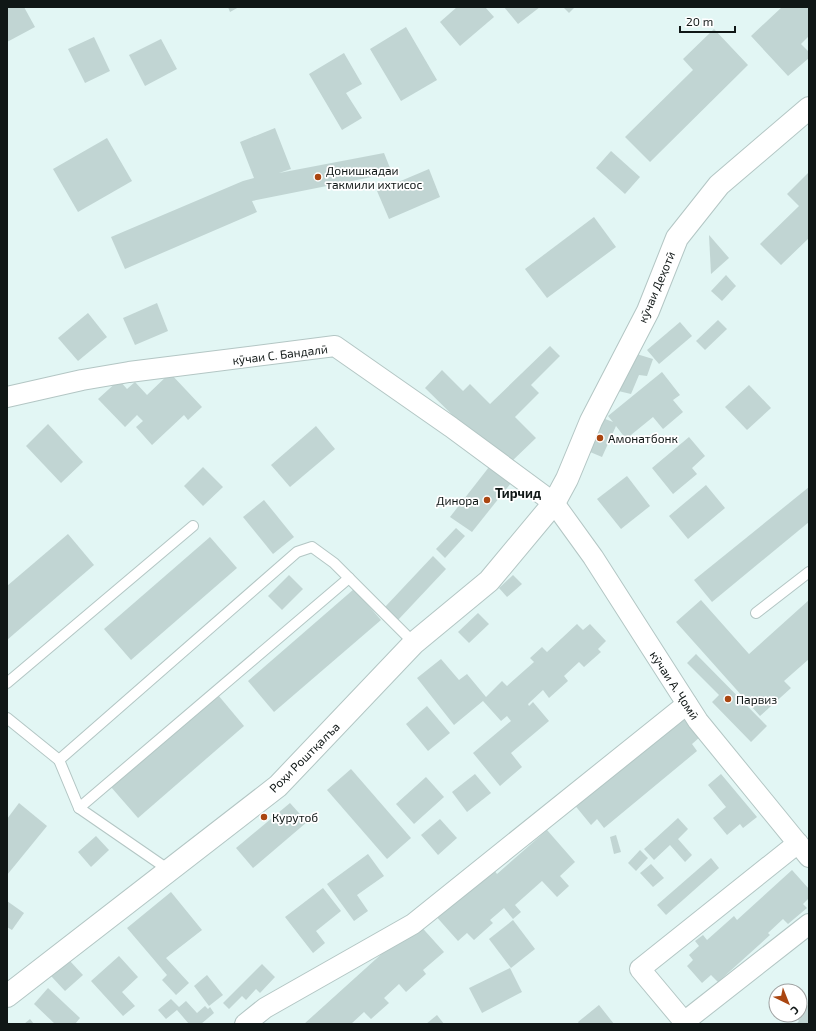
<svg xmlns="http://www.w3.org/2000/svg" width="816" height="1031" font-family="'Exo 2',sans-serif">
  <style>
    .building { fill: #c1d5d3 }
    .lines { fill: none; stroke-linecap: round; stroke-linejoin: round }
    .lane-casing { stroke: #b3c6c4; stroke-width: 12 }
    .street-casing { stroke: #b3c6c4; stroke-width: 22 }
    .secondary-casing { stroke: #b3c6c4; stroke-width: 24 }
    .lane { stroke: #fff; stroke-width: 10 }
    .street { stroke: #fff; stroke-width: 20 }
    .secondary { stroke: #fff; stroke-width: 22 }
    .poi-dot { fill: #aa4611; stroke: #fff; stroke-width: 1.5 }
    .labels { text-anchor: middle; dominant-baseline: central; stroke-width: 3.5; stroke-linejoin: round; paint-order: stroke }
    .poi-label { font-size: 12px; fill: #101716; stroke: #fff; text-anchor: start }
    .street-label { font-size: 12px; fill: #101716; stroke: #fff }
    .neighbourhood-label { font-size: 13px; font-weight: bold; fill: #101716; stroke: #fff }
  </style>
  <rect width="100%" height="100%" fill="#e2f6f4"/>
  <g class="building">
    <polygon points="7,7 24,7 35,27 7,42"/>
    <polygon points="228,7 239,7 230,12"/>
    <polygon points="457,7 485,7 494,17 460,46 440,22"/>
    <polygon points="504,7 540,7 518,24"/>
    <polygon points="563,7 575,7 569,13"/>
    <polygon points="782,7 809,7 809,36 801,44 809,52 809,58 788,76 751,36"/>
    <polygon points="406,27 437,80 401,101 370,49"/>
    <polygon points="714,29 748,65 650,162 625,137 693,70 683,59"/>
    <polygon points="94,37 110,71 85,83 68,49"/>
    <polygon points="161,39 177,69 145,86 129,55"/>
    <polygon points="344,53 362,84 346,93 362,118 342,130 309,74"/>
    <polygon points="275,128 291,169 279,173 384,153 392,173 252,201 257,212 125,269 111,237 243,181 254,178 240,142"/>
    <polygon points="107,138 132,181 78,212 53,169"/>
    <polygon points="611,151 640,177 625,194 596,168"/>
    <polygon points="429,169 440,197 389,219 377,191"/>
    <polygon points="809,172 809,238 781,265 760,244 799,206 787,194"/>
    <polygon points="594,217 616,247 547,298 525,269"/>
    <polygon points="709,235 729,258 711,274"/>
    <polygon points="726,275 736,286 722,301 711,291"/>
    <polygon points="157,303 168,331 135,345 123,318"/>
    <polygon points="88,313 107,337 78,361 58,338"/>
    <polygon points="718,320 727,329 705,350 696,341"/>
    <polygon points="680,322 692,336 659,364 647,350"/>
    <polygon points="550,346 560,356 531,385 539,393 515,417 536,438 510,463 489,442 485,447 425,388 442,370 463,391 470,384 490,404"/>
    <polygon points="630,352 653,359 647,376 639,375 631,394 614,390"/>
    <polygon points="662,372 680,395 673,400 683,412 663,429 653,417 626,439 616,426 602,457 583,449 600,417 613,422 608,416"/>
    <polygon points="170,373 202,407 188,420 184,415 152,445 136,427 143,421 137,415 125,427 98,399 119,380 127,389 135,382 147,395"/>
    <polygon points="749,385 771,408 747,430 725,407"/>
    <polygon points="48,424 83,462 61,483 26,446"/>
    <polygon points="316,426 335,449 290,487 271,465"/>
    <polygon points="689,437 705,456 692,468 697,474 673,494 652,468"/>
    <polygon points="203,467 223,487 203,506 184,486"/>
    <polygon points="489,467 511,483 472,532 450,517"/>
    <polygon points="627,476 650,506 621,529 597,499"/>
    <polygon points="706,485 725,508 688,539 669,516"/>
    <polygon points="809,487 809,522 712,602 694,580"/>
    <polygon points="264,500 294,537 273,554 243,517"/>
    <polygon points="456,528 465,536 445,558 436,549"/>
    <polygon points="68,534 94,565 7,640 7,586"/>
    <polygon points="210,537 237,568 131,660 104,629"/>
    <polygon points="433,556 446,569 398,620 385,607"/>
    <polygon points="289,575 303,589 282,610 268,596"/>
    <polygon points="513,575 522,584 507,597 499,588"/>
    <polygon points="354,589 381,620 274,712 248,681"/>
    <polygon points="701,600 749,654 809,600 809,659 784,681 791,688 760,716 676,622"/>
    <polygon points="478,613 489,624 469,643 458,632"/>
    <polygon points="577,624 583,630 590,624 606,641 598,649 601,652 584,667 579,662 564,676 568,681 549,698 543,690 528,704 529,706 533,702 549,721 511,753 522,767 500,786 473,753 511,721 507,716 501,721 483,701 454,725 417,678 441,659 459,680 467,674 486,697 502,681 507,686 534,662 530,658 542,647 547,652"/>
    <polygon points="696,654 767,726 751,742 712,702 719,695 687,663"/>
    <polygon points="218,695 244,726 138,818 111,787"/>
    <polygon points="427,706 450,733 428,751 406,724"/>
    <polygon points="681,714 700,737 692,744 697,751 604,828 597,819 591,825 573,803"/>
    <polygon points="351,769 411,838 387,859 327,790"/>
    <polygon points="475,774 491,793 467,812 452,792"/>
    <polygon points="721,774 757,817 743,828 740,824 727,835 713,818 726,807 708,785"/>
    <polygon points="426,777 444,797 414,824 396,804"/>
    <polygon points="19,803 47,826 7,875 7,819"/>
    <polygon points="290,803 307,822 253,868 236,848"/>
    <polygon points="678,818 688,829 678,839 692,855 685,862 670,845 654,860 644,849"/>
    <polygon points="440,819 457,838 438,855 421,835"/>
    <polygon points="547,830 575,862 560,876 569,886 557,897 542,881 515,905 521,912 513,919 504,908 490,920 493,923 474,940 467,933 458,941 434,914 494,870 497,874"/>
    <polygon points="616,835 621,852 614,854 610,837"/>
    <polygon points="96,836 109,850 91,867 78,852"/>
    <polygon points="640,850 648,858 636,871 628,863"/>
    <polygon points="368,854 384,876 357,895 368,911 354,921 327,884"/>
    <polygon points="711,858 719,868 666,915 657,905"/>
    <polygon points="651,864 664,878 653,887 640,873"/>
    <polygon points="792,870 809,889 809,898 803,904 807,908 788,924 783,919 768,933 770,935 718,982 711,975 702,983 687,966 693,960 689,955 699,946 695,941 703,935 707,940 734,916 737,920"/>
    <polygon points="323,888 341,911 316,931 325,943 313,953 285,917"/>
    <polygon points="171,892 202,930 166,958 189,983 176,995 162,980 167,975 127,928"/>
    <polygon points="7,901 24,913 12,930 7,927"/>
    <polygon points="513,920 535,949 511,968 489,939"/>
    <polygon points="417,922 444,952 423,970 426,974 406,992 399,984 384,998 389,1003 371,1019 364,1012 351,1024 304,1024"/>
    <polygon points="119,956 138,977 122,992 135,1006 123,1016 91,981"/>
    <polygon points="69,960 83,975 65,991 51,976"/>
    <polygon points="262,964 275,977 260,993 256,989 246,1000 242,996 229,1009 223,1003"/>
    <polygon points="510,968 522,992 482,1013 469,988"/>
    <polygon points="207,975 223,995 209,1006 194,986"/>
    <polygon points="48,988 80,1018 75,1024 55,1024 34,1004"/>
    <polygon points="171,999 179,1007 186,1001 197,1013 205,1006 208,1009 210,1007 214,1013 201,1024 189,1024 177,1010 166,1019 158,1010"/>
    <polygon points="809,1004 809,1024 796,1024 799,1021 795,1016 800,1015 800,1012"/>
    <polygon points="599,1005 614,1024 579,1024 578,1022"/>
    <polygon points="437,1015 444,1024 426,1024"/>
    <polygon points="30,1019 34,1024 24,1024"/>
  </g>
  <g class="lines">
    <g class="lane-casing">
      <g id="lane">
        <polyline points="756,613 809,572"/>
        <polyline points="7,683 193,526"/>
        <polyline points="7,718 59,760 79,808 169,870"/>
        <polyline points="59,760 297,552 312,547 334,563 414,643"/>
        <polyline points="79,808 349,578"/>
      </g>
    </g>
    <g class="street-casing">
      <g id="street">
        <polyline points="7,397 82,380 129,372 335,346 451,427 554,503 593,557 698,721 809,857"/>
        <polyline points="684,1022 809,924"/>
        <polyline points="245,1024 265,1008 413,924 687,704"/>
        <polyline points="686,1024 640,969 798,843"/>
      </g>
    </g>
    <g class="secondary-casing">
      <polyline id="secondary" points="7,996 278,786 414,643 489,581 554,503 567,479 591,421 648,311 677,238 719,185 809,108"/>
    </g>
    <use href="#lane" class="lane"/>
    <use href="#street" class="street"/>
    <use href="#secondary" class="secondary"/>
  </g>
  <g class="poi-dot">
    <circle cx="318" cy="177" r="4"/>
    <circle cx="600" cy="438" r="4"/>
    <circle cx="487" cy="500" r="4"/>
    <circle cx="728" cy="699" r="4"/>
    <circle cx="264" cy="817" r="4"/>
  </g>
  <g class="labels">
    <g class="poi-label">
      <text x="326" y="170">Донишкадаи<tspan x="326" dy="14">такмили ихтисос</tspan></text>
      <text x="608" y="438">Амонатбонк</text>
      <text x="479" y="500" text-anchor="end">Динора</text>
      <text x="736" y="699">Парвиз</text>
      <text x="272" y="817">Курутоб</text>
    </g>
    <g class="street-label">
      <text transform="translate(656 287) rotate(-67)">кӯчаи Деҳотӣ</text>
      <text transform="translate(280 354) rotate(-7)">кӯчаи С. Бандалӣ</text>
      <text transform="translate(675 685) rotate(57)">кӯчаи А. Ҷомӣ</text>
      <text transform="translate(304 757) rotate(-45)">Роҳи Роштқалъа</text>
    </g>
    <g class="neighbourhood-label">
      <text x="518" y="493">Тирчид</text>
    </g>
  </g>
  <rect width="816" height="1031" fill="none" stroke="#101716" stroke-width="16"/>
  <g transform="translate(788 1003) rotate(137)"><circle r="19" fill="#ffffff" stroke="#9fa2a2"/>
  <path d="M0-3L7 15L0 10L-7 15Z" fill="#aa4611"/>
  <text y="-6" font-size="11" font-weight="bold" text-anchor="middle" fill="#101716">С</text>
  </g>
  <path d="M680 26v6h55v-6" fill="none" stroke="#101716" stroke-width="2"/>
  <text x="686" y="26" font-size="12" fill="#101716" stroke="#ffffff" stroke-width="3" paint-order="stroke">20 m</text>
</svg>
